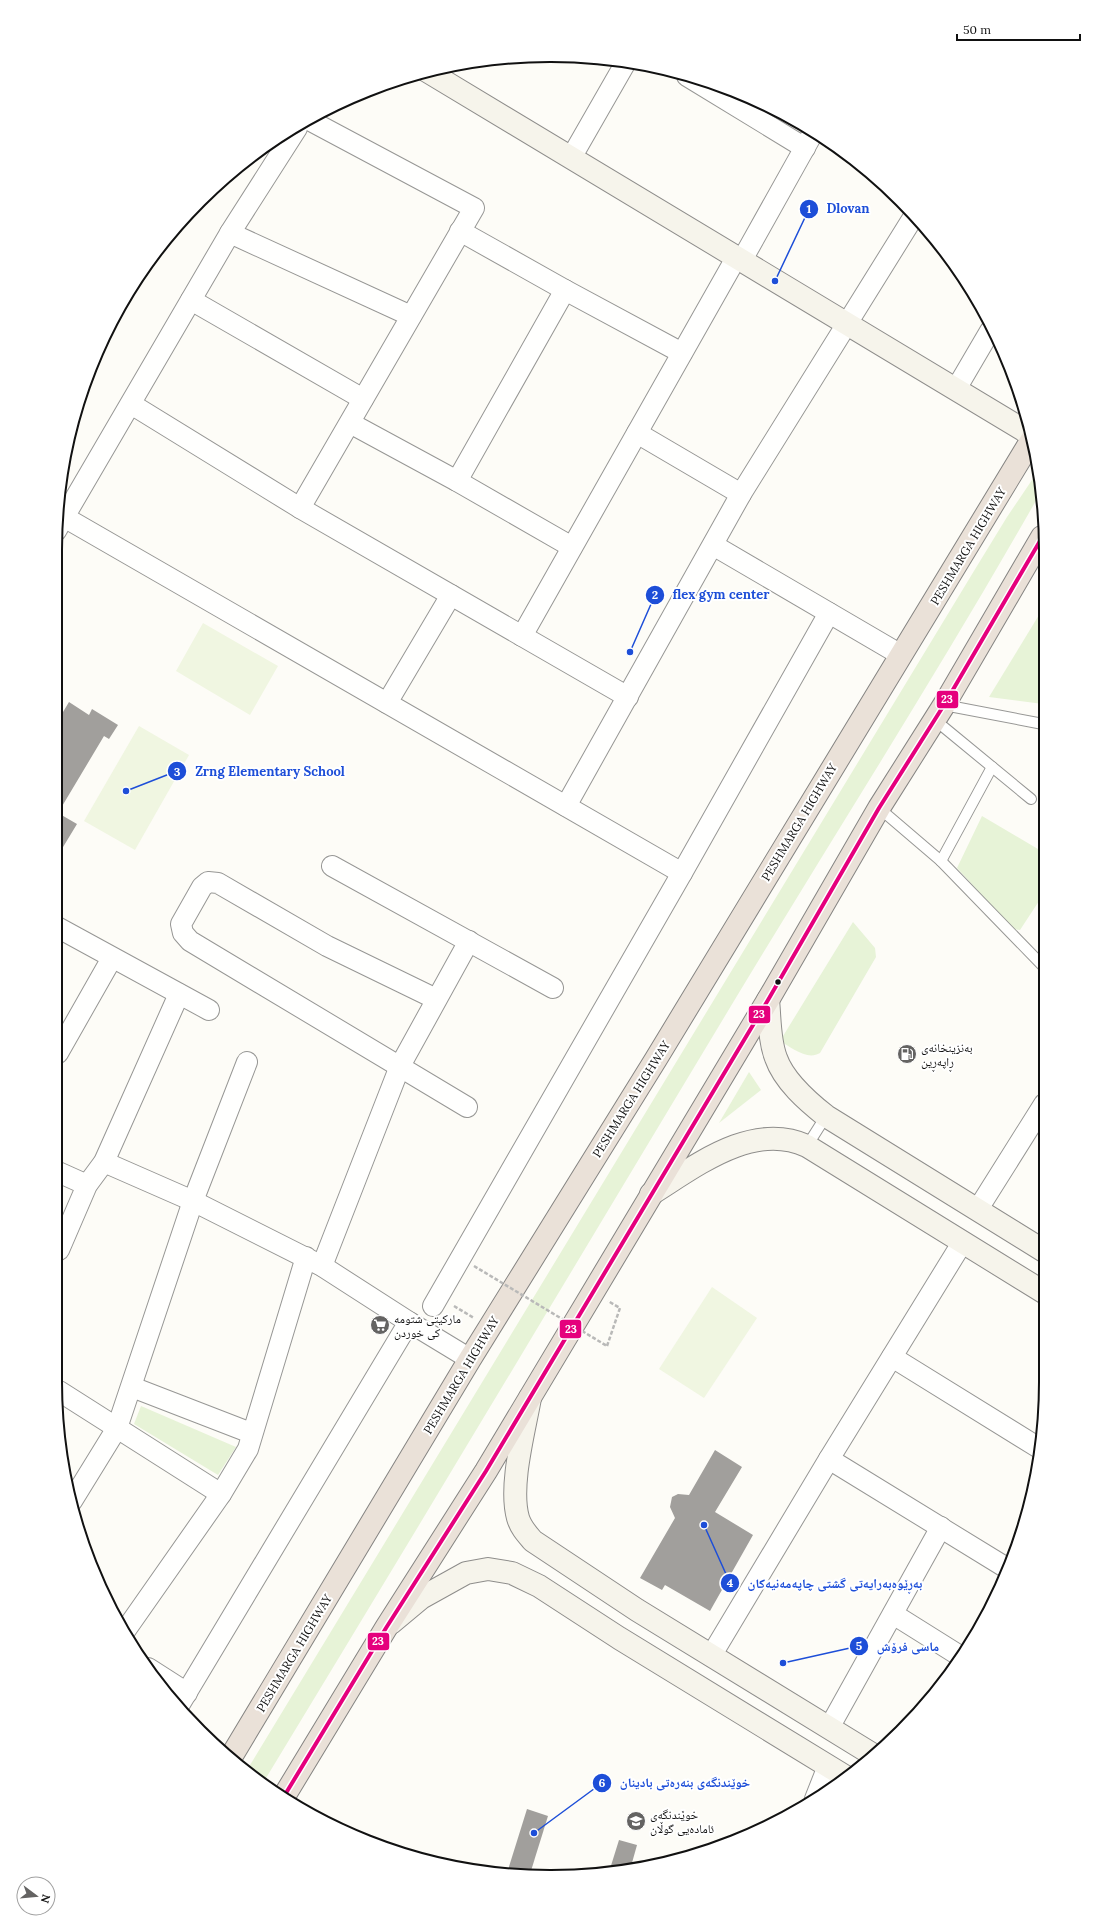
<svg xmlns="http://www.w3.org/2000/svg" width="1101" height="1932" font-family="Lora,'Noto Naskh Arabic',serif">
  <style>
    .green { fill: #e7f3d7 }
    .pitch { fill: #f0f6e1 }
    .building { fill: #a19f9c }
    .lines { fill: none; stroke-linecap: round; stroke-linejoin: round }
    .lane-casing { stroke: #979795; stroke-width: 12 }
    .street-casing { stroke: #979795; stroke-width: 22 }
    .secondary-casing { stroke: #8e8d8b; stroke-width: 24 }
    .highway-casing { stroke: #858482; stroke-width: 24 }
    .path { stroke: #b9b9b8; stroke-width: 2.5; stroke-dasharray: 4 2; stroke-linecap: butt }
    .lane { stroke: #fffffe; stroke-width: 10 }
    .street { stroke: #fffffe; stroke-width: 20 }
    .secondary { stroke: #f6f4eb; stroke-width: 22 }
    .highway { stroke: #eae1d8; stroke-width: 22 }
    .path-bridge { stroke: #b9b9b8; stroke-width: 2.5; stroke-dasharray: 4 2; stroke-linecap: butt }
    .bus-1-casing { stroke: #fff; stroke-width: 7 }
    .bus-1 { stroke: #e5007d; stroke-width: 4 }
    .bus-dot { fill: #111; stroke: #fff; stroke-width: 1.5 }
    .labels { text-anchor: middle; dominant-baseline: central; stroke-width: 4; stroke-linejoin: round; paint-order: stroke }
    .street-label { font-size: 12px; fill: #111; stroke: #fff }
    .poi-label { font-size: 12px; fill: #111; stroke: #fff; text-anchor: start }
    .rim { fill: none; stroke: #111; stroke-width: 2 }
    .leader { fill: none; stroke: #1d4ed8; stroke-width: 1.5 }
    .callout-dot { fill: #1d4ed8; stroke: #fff; stroke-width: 1.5 }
    .mark-label { font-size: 12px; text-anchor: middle; font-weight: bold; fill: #fff }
    .callout-label { font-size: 13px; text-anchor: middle; font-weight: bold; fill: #1d4ed8; stroke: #fff; stroke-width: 4; stroke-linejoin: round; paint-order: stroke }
    .line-badge { stroke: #fff; stroke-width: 1.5 }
    .badge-label { font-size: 11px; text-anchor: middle; font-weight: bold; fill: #fff }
  </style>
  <rect width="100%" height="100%" fill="#fdfcf7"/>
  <g class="green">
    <path d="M1038 471 1042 490C946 660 841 824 740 991 581 1255 423 1520 263 1783L247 1770 977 566 1007 517Z"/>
    <polygon points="1042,610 1043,704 989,697"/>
    <polygon points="982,816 1043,852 1043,862 1041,866 1043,868 1043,895 1020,930 1013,929 957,868"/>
    <path d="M853 922 875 948 876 957 820 1053C807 1061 791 1047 780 1041Z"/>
    <polygon points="749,1072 761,1090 719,1123"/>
    <polygon points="141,1406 236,1447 218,1475 134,1424"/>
  </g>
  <g class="pitch">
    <polygon points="203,623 278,666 250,715 176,671"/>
    <polygon points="139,726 189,755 135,850 84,821"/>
    <polygon points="712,1287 757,1318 704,1398 659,1369"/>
  </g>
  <g class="building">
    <polygon points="69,702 89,715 92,709 118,725 109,739 104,736 58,813 77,824 57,857 57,722"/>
    <polygon points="715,1450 742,1467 715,1512 753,1535 710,1611 665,1585 662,1590 640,1578 675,1518 670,1507 672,1497 678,1494 689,1495"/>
    <polygon points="527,1809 548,1816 530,1874 507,1873"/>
    <polygon points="619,1840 637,1845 630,1870 609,1872"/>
  </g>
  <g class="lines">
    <g class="lane-casing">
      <g id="lane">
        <polyline points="944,705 1043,724"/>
        <polyline points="935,720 1031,799"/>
        <polyline points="879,808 941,861 1043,966"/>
        <polyline points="941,861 992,767"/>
        <polyline points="807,1146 826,1116"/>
      </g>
    </g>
    <g class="street-casing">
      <g id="street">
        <polyline points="687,76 805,148"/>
        <polyline points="571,158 626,62"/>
        <polyline points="460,231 565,290 682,353"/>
        <polyline points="230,233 411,316"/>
        <polyline points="742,260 813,133"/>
        <polyline points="191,300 363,399"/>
        <polyline points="956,389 990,331"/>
        <polyline points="131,404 300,508 628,697"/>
        <polyline points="350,423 457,481 572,547"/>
        <polyline points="457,481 565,290"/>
        <polyline points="741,494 914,216"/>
        <polyline points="300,508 474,208 309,120"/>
        <polyline points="64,517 682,873"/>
        <polyline points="56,531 230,233 297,128"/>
        <polyline points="713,545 901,655"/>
        <polyline points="522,636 736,258"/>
        <polyline points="387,703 451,595"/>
        <polyline points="566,806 741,494 637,433"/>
        <polyline points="332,866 553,988"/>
        <polyline points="57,927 209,1010"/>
        <polyline points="436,999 327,946 218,883 208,882 202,887 181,924 183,933 190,941 467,1107"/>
        <polyline points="58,1053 112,958"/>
        <polyline points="104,1162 193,1201 322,1266 409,1322"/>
        <polyline points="58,1172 87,1185"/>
        <polyline points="978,1209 1044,1104"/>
        <polyline points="59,1250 87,1185 104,1162 179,994"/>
        <polyline points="322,1266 400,1066 469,941"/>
        <polyline points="433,1306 682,873 829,613"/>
        <polyline points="892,1357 1039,1448"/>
        <polyline points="132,1387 251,1433"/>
        <polyline points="59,1391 221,1494"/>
        <polyline points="829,1459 1005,1567"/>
        <polyline points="72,1501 117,1428 193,1201 247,1062"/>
        <polyline points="893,1614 960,1656"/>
        <polyline points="125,1631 221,1494 248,1449 306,1257"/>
        <polyline points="711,1656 829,1459 962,1243"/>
        <polyline points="148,1668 187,1693"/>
        <polyline points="178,1707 409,1322 470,1359"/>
        <polyline points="829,1728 941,1527"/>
        <polyline points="815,1799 828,1766"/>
      </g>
    </g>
    <g class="secondary-casing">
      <g id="secondary">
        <polyline points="427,71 1030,434"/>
        <path d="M768 1000C770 1019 769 1040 776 1058 784 1081 807 1101 826 1116L1044 1251"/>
        <path d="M651 1194C696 1166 752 1121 807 1146L1045 1293"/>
        <path d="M530 1398C524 1432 509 1486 518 1518 521 1528 527 1534 533 1541L637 1610 875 1756"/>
        <polyline points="391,1623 421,1598 466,1573 488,1569 512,1573 539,1586 619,1638 846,1777"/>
      </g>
    </g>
    <g class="highway-casing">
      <g id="highway">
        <polyline points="231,1757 470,1359 656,1059 1031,441"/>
        <polyline points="283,1798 386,1628 486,1471 768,1000 879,808 944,705 1042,537"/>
      </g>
    </g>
    <g class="path">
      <polyline points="454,1306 474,1318"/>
      <polyline points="607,1346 620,1308 608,1301"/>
    </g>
    <use href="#lane" class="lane"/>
    <use href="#street" class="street"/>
    <use href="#secondary" class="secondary"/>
    <use href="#highway" class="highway"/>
    <polyline class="path-bridge" points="474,1266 607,1346"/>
    <g class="bus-1-casing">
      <polyline id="bus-1" points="283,1798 386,1628 486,1471 768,1000 879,808 944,705 1040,541"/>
    </g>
    <use href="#bus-1" class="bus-1"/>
  </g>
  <defs>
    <g id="fuel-disc" transform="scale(1)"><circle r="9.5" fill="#646362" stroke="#fff"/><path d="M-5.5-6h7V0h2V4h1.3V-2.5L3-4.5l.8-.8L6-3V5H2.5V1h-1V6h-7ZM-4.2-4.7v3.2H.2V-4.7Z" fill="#fff"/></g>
    <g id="supermarket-disc" transform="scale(1)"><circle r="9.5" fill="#646362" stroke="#fff"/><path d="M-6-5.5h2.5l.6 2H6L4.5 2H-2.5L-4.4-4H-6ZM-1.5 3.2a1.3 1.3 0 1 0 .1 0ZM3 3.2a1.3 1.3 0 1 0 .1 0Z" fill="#fff"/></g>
    <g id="school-disc" transform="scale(1)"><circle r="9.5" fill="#646362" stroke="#fff"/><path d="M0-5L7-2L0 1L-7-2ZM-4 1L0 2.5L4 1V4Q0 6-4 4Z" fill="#fff"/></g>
  </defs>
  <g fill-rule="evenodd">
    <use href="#fuel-disc" x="907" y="1054"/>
    <use href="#supermarket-disc" x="380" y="1325"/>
    <use href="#school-disc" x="636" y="1821"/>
  </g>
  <circle class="bus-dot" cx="778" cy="982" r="3.5"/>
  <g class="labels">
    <g class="street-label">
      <text transform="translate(968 546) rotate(-59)">PESHMARGA HIGHWAY</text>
      <text transform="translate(799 822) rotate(-59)">PESHMARGA HIGHWAY</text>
      <text transform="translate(631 1099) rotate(-58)">PESHMARGA HIGHWAY</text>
      <text transform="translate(461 1375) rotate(-59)">PESHMARGA HIGHWAY</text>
      <text transform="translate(294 1653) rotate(-59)">PESHMARGA HIGHWAY</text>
    </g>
    <g class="poi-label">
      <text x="921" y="1047">بەنزینخانەی<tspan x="921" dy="14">ڕاپەڕین</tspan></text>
      <text x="394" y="1318">مارکیتی شتومه<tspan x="394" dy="14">کی خوردن</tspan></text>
      <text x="650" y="1814">خوێندنگەی<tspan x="650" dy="14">ئامادەیی گوڵان</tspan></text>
    </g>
  </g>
  <path d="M0 0H1101V1932H0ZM550 62H551A488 488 0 0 1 1039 550V1382A488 488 0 0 1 551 1870H550A488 488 0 0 1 62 1382V550A488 488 0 0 1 550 62Z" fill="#fff" fill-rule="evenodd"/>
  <path class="rim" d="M550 62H551A488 488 0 0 1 1039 550V1382A488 488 0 0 1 551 1870H550A488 488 0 0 1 62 1382V550A488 488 0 0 1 550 62Z"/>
  <path class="leader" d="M775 281L809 209M630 652L655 595M126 791L177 771M704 1525L730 1583M783 1663L859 1646M534 1833L602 1783"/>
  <g class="callout-dot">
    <circle cx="775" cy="281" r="4"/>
    <circle cx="630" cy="652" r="4"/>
    <circle cx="126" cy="791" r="4"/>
    <circle cx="704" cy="1525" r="4"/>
    <circle cx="783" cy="1663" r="4"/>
    <circle cx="534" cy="1833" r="4"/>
    <circle cx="809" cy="209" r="10"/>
    <circle cx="655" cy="595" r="10"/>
    <circle cx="177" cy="771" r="10"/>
    <circle cx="730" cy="1583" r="10"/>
    <circle cx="859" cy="1646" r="10"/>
    <circle cx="602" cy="1783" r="10"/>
  </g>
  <g class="mark-label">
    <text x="809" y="213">1</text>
    <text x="655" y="599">2</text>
    <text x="177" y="776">3</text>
    <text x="730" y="1587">4</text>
    <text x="859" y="1650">5</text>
    <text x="602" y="1787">6</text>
  </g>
  <g class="callout-label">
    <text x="848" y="213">Dlovan</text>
    <text x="721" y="599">flex gym center</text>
    <text x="270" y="776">Zrng Elementary School</text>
    <text x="835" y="1588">بەڕێوەبەرایەتی گشتی چاپەمەنیەکان</text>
    <text x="908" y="1651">ماسی فرۆش</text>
    <text x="685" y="1787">خوێندنگەی بنەرەتی بادینان</text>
  </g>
  <g class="line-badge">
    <rect x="936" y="690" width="23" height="19" rx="4" fill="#e5007d"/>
    <rect x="748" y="1005" width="23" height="19" rx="4" fill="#e5007d"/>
    <rect x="559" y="1319" width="23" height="20" rx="4" fill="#e5007d"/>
    <rect x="367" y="1632" width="23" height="19" rx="4" fill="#e5007d"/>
  </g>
  <g class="badge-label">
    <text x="947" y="703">23</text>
    <text x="759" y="1018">23</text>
    <text x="571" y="1333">23</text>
    <text x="378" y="1645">23</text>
  </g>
  <g transform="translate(36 1896) rotate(106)"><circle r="19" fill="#ffffff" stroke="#a0a0a0"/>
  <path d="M0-3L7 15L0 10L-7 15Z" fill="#646362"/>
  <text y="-6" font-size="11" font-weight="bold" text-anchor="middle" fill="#111111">N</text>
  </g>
  <path d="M957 34v6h123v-6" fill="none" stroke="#111111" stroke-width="2"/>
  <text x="963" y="34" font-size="12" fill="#111111" stroke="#ffffff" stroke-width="3" paint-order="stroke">50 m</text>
</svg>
